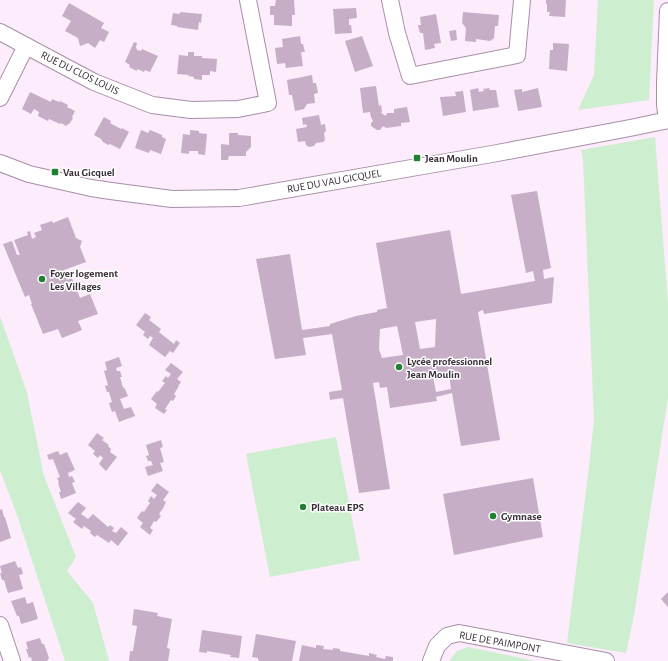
<svg xmlns="http://www.w3.org/2000/svg" width="668" height="661" font-family="'Alegreya Sans',sans-serif">
  <style>
    .green { fill: #cdeecf }
    .building { fill: #c6aec6; fill-rule: evenodd }
    .lines { fill: none; stroke-linecap: round; stroke-linejoin: round }
    .street-casing { stroke: #a78fa7; stroke-width: 18 }
    .street { stroke: #fff; stroke-width: 16 }
    .poi-dot { fill: #218133; stroke: #fff; stroke-width: 1.5 }
    .labels { text-anchor: middle; dominant-baseline: central; stroke-width: 3; stroke-linejoin: round; paint-order: stroke }
    .street-label { font-size: 11px; fill: #3a303a; stroke: #fff }
    .poi-label { font-size: 11px; font-weight: bold; fill: #3a303a; stroke: #fff; text-anchor: start }
  </style>
  <rect width="100%" height="100%" fill="#fcecfc"/>
  <g class="green">
    <polygon points="598,0 654,0 649,100 578,110 594,75"/>
    <polygon points="655,137 668,304 668,397 634,615 626,653 567,643 588,475 594,420 583,159 581,150"/>
    <polygon points="0,316 27,393 44,476 76,557 67,571 93,603 109,661 65,661 17,515 0,470"/>
    <polygon points="336,437 360,560 270,577 246,454"/>
    <polygon points="468,647 535,661 449,661 457,651"/>
  </g>
  <g class="building">
    <polygon points="276,0 294,0 295,15 292,15 292,26 274,25 274,15 270,15 270,6 275,6"/>
    <polygon points="546,0 566,0 565,17 549,16 550,12 547,12 547,4 546,4"/>
    <polygon points="69,3 104,23 101,28 109,32 104,42 100,40 95,48 88,43 80,46 78,38 65,31 71,21 62,16"/>
    <polygon points="356,8 357,18 349,19 349,25 351,25 352,33 335,34 333,9"/>
    <polygon points="180,12 202,14 201,23 199,22 198,30 177,27 178,26 171,25 173,13 180,14"/>
    <polygon points="463,12 499,15 498,26 495,26 494,38 490,41 476,39 476,42 465,41 466,28 462,23"/>
    <polygon points="436,14 441,43 434,44 435,48 425,50 423,33 420,33 418,25 421,25 420,17"/>
    <polygon points="456,30 457,40 451,41 449,31"/>
    <polygon points="300,36 301,44 303,44 305,52 301,52 303,66 286,68 285,63 277,64 275,48 283,47 282,39"/>
    <polygon points="362,36 373,66 355,72 345,41"/>
    <polygon points="134,42 137,43 136,47 137,50 141,51 142,49 158,56 150,72 145,70 144,72 137,69 137,71 129,67 130,65 125,62"/>
    <polygon points="553,43 569,44 567,71 549,69 550,50 553,50"/>
    <polygon points="188,52 194,52 194,56 202,56 202,58 217,59 216,72 210,71 210,75 202,75 202,80 194,79 194,77 188,76 189,75 177,74 179,55 188,56"/>
    <polygon points="312,75 313,83 316,83 318,93 314,94 315,103 307,104 304,109 295,111 292,95 289,95 287,80"/>
    <polygon points="376,86 379,106 381,105 382,111 381,113 386,116 387,113 394,113 394,109 407,107 410,122 401,123 401,126 386,128 383,126 380,130 377,130 371,126 371,123 373,121 371,117 370,112 363,113 360,88"/>
    <polygon points="478,88 479,92 484,91 483,89 489,88 490,90 496,90 499,107 473,111 470,90"/>
    <polygon points="538,88 542,107 518,111 514,90 522,89 522,92"/>
    <polygon points="463,91 466,112 443,116 440,97 456,96 455,92"/>
    <polygon points="30,92 51,102 52,99 59,102 60,101 68,105 67,107 75,111 72,117 73,118 70,123 66,126 61,123 60,124 49,119 48,121 38,116 39,112 34,109 31,114 22,109"/>
    <polygon points="319,115 321,125 325,124 326,131 324,133 325,140 323,142 316,143 314,146 309,147 306,145 305,141 298,142 296,129 307,127 306,124 303,125 302,118"/>
    <polygon points="104,117 111,121 110,123 121,129 122,128 129,132 120,149 110,144 108,145 103,142 101,139 94,135"/>
    <polygon points="141,130 148,133 150,130 162,135 162,137 166,139 161,154 150,150 149,153 135,148"/>
    <polygon points="190,130 199,131 199,133 207,134 205,155 198,154 198,151 189,151 189,154 181,153 183,134 190,135"/>
    <polygon points="229,133 238,133 238,135 251,136 251,147 246,152 246,156 229,156 228,160 221,160 221,144 229,145"/>
    <path d="M537 191 551 268 543 270 544 279 554 277 552 303 484 314 483 310 478 312 500 440 461 446 452 393 436 397 437 401 390 408 387 387 380 388 379 382 373 383 390 489 359 493 343 398 330 400 329 392 342 390 332 334 303 338 306 355 275 359 256 259 290 254 302 330 330 326V324L356 316 377 312V310L387 308 376 243 450 230 461 294 535 281 533 271 526 273 511 195ZM436 319 435 347 420 349 415 322ZM397 326 403 355 382 358 379 349 380 329ZM449 374 451 389 436 392 433 377Z"/>
    <polygon points="68,217 76,238 82,241 80,247 86,262 64,270 67,280 72,278 80,298 90,294 98,314 78,321 82,330 62,338 58,329 43,334 31,304 32,304 29,295 25,297 3,244 12,241 17,255 20,255 14,240 28,235 27,232 30,231 32,239 36,237 34,233 42,230 40,225 52,221 53,223"/>
    <polygon points="145,313 151,317 149,320 161,329 159,332 174,344 176,340 180,343 173,353 170,351 165,357 149,345 153,338 150,336 148,339 143,335 145,332 136,325"/>
    <polygon points="119,357 122,366 116,368 117,371 120,371 122,377 120,377 123,388 124,387 128,396 120,399 124,409 131,407 135,416 119,422 115,411 112,412 109,403 112,402 109,392 107,392 105,386 108,385 104,371 107,370 105,362"/>
    <polygon points="171,363 183,372 177,379 181,382 178,386 179,386 174,394 176,396 173,401 171,400 165,409 167,410 164,414 155,408 157,404 151,399 157,391 158,392 165,383 162,381 166,376 168,378 171,374 165,370"/>
    <polygon points="97,433 104,438 102,440 109,445 108,446 111,449 110,452 117,457 106,471 99,464 103,458 100,455 98,458 93,454 95,451 88,445"/>
    <polygon points="161,440 163,447 160,448 164,462 160,463 163,471 148,476 145,467 153,465 151,461 148,461 146,456 149,455 146,445"/>
    <polygon points="58,451 60,455 67,452 75,470 68,473 69,477 72,476 75,482 72,483 76,493 61,499 59,492 61,492 58,483 59,482 57,478 60,477 53,459 49,460 47,455"/>
    <polygon points="533,478 543,537 454,555 443,494"/>
    <polygon points="157,483 169,492 163,500 166,502 164,506 164,507 159,514 161,516 156,522 154,521 150,528 153,530 150,535 140,527 143,523 137,518 142,511 144,512 150,503 148,501 151,496 154,499 157,495 151,491"/>
    <polygon points="78,502 86,508 81,514 88,519 93,514 108,527 110,525 114,528 112,531 116,533 121,527 128,533 118,546 111,540 109,543 97,535 95,537 90,533 91,531 84,526 82,529 73,522 76,519 68,513"/>
    <polygon points="2,509 4,517 5,517 11,538 0,542 0,510"/>
    <polygon points="15,561 18,568 21,567 23,574 19,575 23,589 8,593 4,580 2,580 0,573 2,573 0,566"/>
    <polygon points="668,592 668,607 661,599"/>
    <polygon points="25,597 27,604 33,602 38,619 21,624 19,616 17,616 11,601"/>
    <polygon points="134,609 158,613 157,616 172,619 167,648 170,649 168,661 129,661 130,651 133,651 137,626 132,625"/>
    <polygon points="202,630 242,636 239,658 230,657 231,655 207,651 207,653 199,652"/>
    <polygon points="256,634 296,641 292,661 259,661 259,660 258,660 258,658 252,657"/>
    <polygon points="40,638 42,644 44,644 49,658 47,661 32,661 31,657 29,658 26,649 28,649 26,642"/>
    <polygon points="302,645 316,648 316,645 324,646 323,649 333,650 333,648 340,649 340,651 369,656 369,653 377,655 376,657 385,659 386,656 393,657 393,661 299,661"/>
  </g>
  <g class="lines">
    <g class="street-casing">
      <g id="street">
        <polyline points="390,0 397,33 410,76 517,55 522,0"/>
        <polyline points="0,32 94,82 152,105 191,110 238,109 268,103 248,0"/>
        <polyline points="0,98 26,46"/>
        <polyline points="667,120 665,105 665,82 668,11"/>
        <polyline points="0,163 29,174 91,188 111,191 172,199 239,198 492,154 630,128 668,120"/>
        <polyline points="0,625 12,661"/>
        <polyline points="431,661 437,646 447,636 459,633 606,661"/>
      </g>
    </g>
    <use href="#street" class="street"/>
  </g>
  <g class="poi-dot">
    <rect x="413" y="154" width="8" height="8" rx="2"/>
    <rect x="51" y="168" width="8" height="8" rx="2"/>
    <circle cx="42" cy="279" r="4"/>
    <circle cx="399" cy="367" r="4"/>
    <circle cx="303" cy="507" r="4"/>
    <circle cx="493" cy="516" r="4"/>
  </g>
  <g class="labels">
    <g class="street-label">
      <text transform="translate(80 73) rotate(26)">RUE DU CLOS LOUIS</text>
      <text transform="translate(334 181) rotate(-10)">RUE DU VAU GICQUEL</text>
      <text transform="translate(500 642) rotate(10)">RUE DE PAIMPONT</text>
    </g>
    <g class="poi-label">
      <text x="425" y="158">Jean Moulin</text>
      <text x="63" y="172">Vau Gicquel</text>
      <text x="50" y="273">Foyer logement<tspan x="50" dy="13">Les Villages</tspan></text>
      <text x="407" y="361">Lycée professionnel<tspan x="407" dy="13">Jean Moulin</tspan></text>
      <text x="311" y="507">Plateau EPS</text>
      <text x="501" y="516">Gymnase</text>
    </g>
  </g>
</svg>
